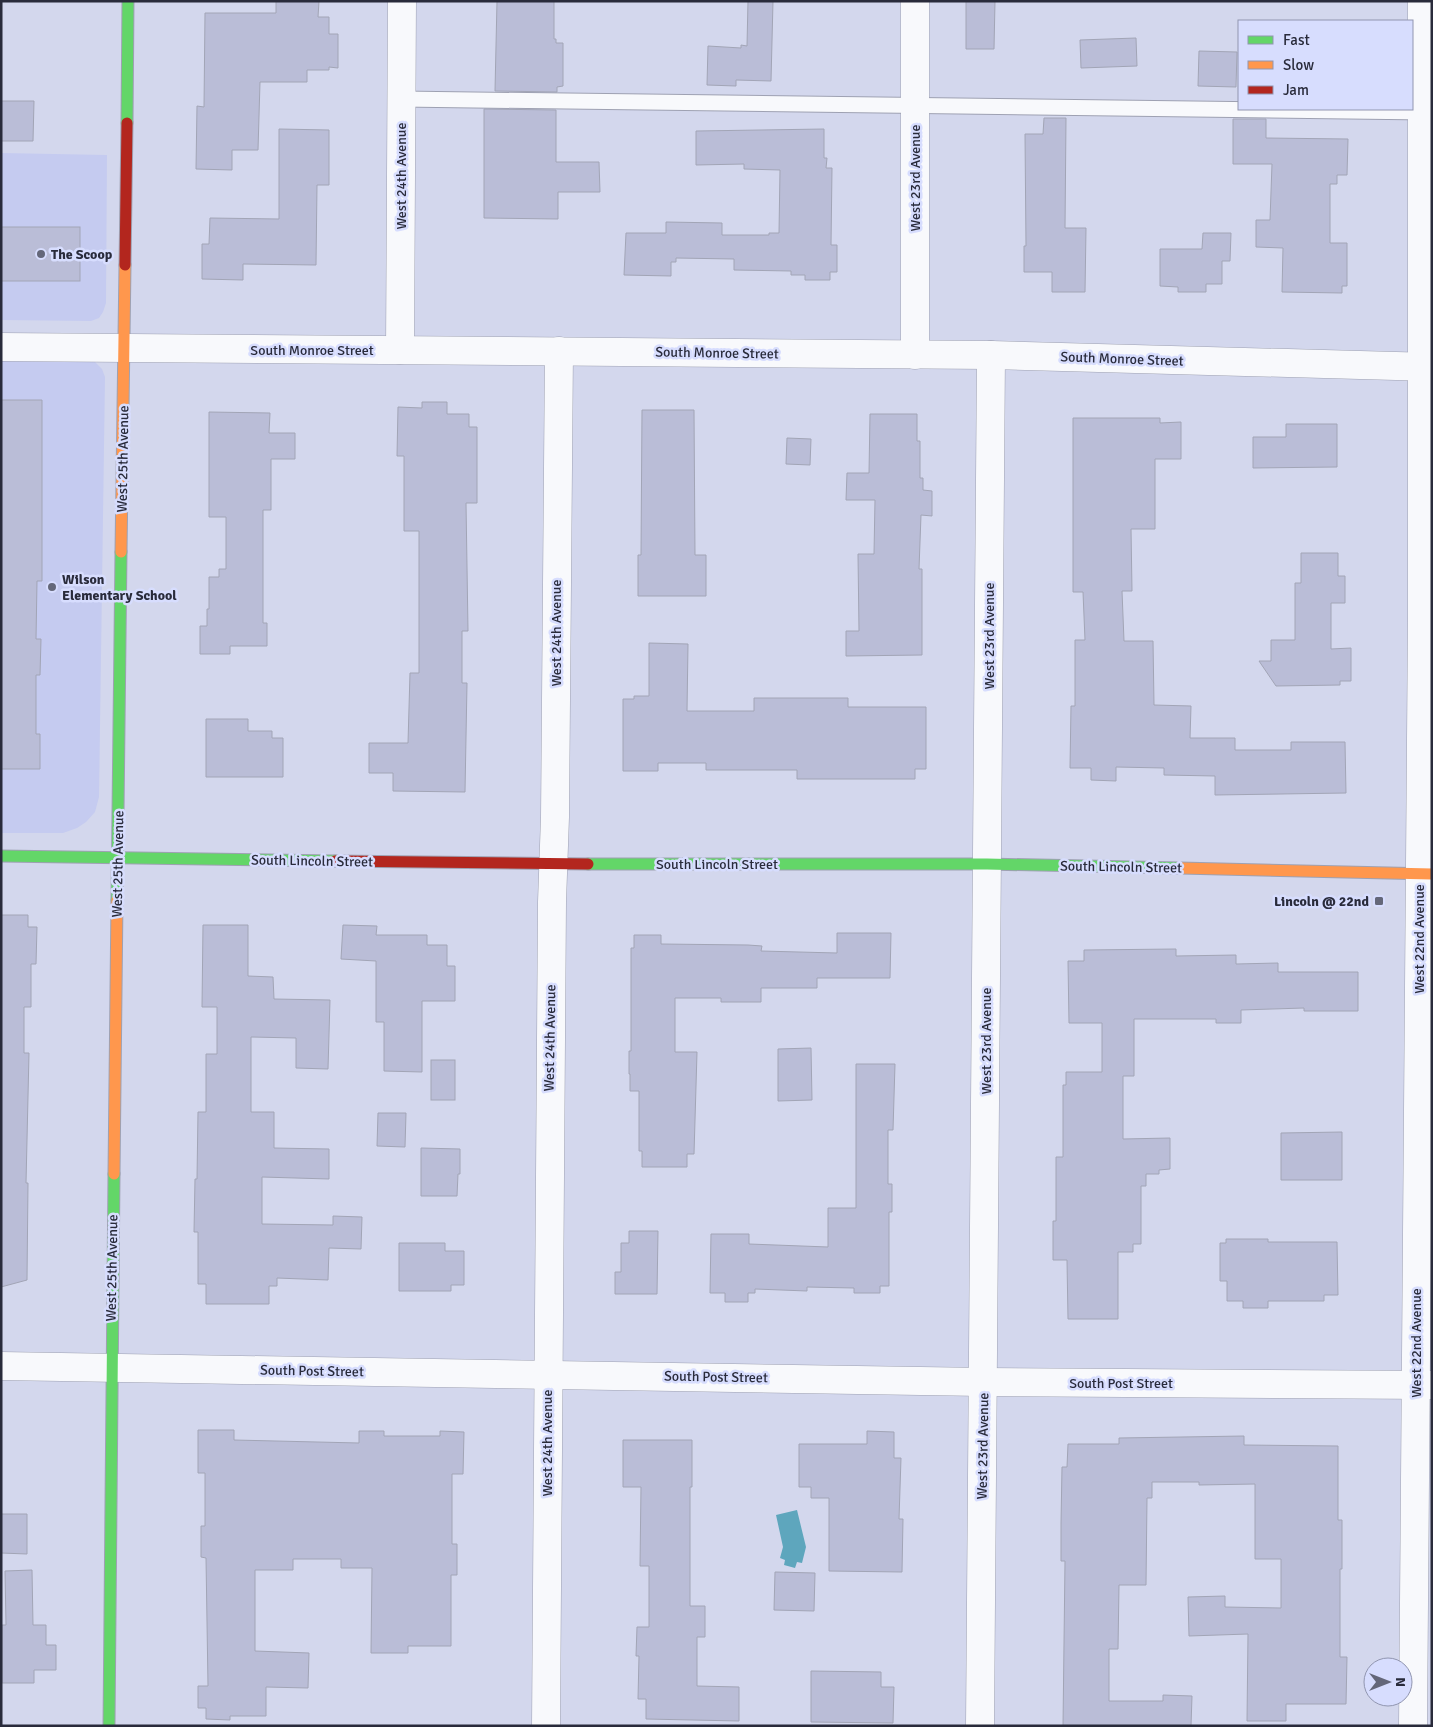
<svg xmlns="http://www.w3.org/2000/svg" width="1433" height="1727" font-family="Signika,sans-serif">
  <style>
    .built { fill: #c5cbf0 }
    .water { fill: #5ea6bd }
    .building { fill: #babdd7; stroke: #a2a5b6 }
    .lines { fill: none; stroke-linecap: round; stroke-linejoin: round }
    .lane-casing { stroke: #9ea1b2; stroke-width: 17 }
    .street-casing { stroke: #9ea1b2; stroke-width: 29 }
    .fast-casing { stroke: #9ea1b2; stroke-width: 13 }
    .slow-casing { stroke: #9ea1b2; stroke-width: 13 }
    .jam-casing { stroke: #9ea1b2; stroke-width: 13 }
    .lane { stroke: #f8f9fc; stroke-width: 15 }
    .street { stroke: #f8f9fc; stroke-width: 28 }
    .fast { stroke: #63d668; stroke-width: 11 }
    .slow { stroke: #ff974d; stroke-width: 11 }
    .jam { stroke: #b3261e; stroke-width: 11 }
    .poi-dot { fill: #646779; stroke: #d7ddfe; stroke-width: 2 }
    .labels { text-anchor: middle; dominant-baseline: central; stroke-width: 5; stroke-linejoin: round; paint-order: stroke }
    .street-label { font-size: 14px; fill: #292b3b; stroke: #d7ddfe }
    .poi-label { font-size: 14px; font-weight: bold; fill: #292b3b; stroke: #d7ddfe; text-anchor: start }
  </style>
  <rect width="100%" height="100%" fill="#d3d7ed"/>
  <g class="built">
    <polygon points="1,153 107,155 106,303 103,312 99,318 91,321 1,320"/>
    <polygon points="1,359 87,360 95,362 102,369 105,377 99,797 95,812 86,822 77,828 63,833 1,833"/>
  </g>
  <polygon class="water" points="797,1510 806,1547 802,1563 797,1562 795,1568 784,1565 785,1560 780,1558 783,1547 776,1515"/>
  <g class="building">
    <polygon points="276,1 319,1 318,17 329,17 329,34 338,34 338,68 329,67 329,70 307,70 307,82 260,82 258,150 232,150 232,170 196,169 197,106 204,107 205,13 276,13"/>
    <polygon points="497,1 554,1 554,39 556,39 556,43 563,43 563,86 557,87 557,92 495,91"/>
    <polygon points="748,1 773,1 771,81 736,80 736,86 707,85 708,46 741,48 741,45 747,46"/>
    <polygon points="966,1 995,1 994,49 966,49"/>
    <polygon points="1136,38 1137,66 1081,68 1080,40"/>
    <polygon points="1199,51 1237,52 1236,87 1198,86"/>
    <polygon points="1,101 34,101 33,141 1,141"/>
    <polygon points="484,109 556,110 556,162 599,162 600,192 558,192 558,219 484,218"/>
    <polygon points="1044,118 1066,118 1065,228 1086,228 1085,292 1052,292 1052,272 1024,272 1024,246 1026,246 1025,134 1043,134"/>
    <polygon points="1233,119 1266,119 1266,138 1348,139 1347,175 1337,175 1337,184 1330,184 1330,243 1347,243 1347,286 1342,286 1342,293 1282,292 1283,248 1256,247 1256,220 1270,220 1272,164 1233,164"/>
    <polygon points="279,129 329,130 329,185 317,185 316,265 243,264 243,280 202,279 202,244 209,244 210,218 279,219"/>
    <polygon points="824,129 824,158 827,158 826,168 832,168 831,245 837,245 837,272 830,272 830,280 805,280 805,275 791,275 791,271 734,270 734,259 676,258 676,262 671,262 671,276 624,275 626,233 666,233 666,222 722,223 722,235 769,235 769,233 779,233 780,170 744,169 744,164 696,165 696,131"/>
    <rect x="1" y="227" width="79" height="54"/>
    <polygon points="1203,233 1231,233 1230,261 1222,261 1222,284 1206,284 1206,292 1178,292 1178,287 1160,286 1160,249 1202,249"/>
    <polygon points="1,400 42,400 42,581 37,581 36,639 41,639 40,675 36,675 36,734 40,734 40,769 1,769"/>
    <polygon points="422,402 447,402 447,414 469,414 469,427 477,427 477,503 466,503 468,631 462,631 462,683 467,683 465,792 393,791 393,773 369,773 369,743 408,743 410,673 419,673 419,531 404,531 404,456 397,456 398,407 422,408"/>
    <polygon points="642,410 694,410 695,555 706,555 706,596 638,596 638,555 641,555"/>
    <polygon points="209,412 270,413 269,433 295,433 295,459 271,459 271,510 263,510 263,623 267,623 267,646 230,646 230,654 200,654 200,626 207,626 207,609 209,609 209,577 219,577 219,569 226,569 226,517 209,517"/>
    <polygon points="870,414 917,414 917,441 920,441 920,478 923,478 923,490 932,491 932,516 921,515 919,569 922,569 922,655 846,656 846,631 859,631 858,554 874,554 875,500 846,500 847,473 869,473"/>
    <polygon points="1073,418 1160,418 1160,423 1181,422 1181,459 1155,459 1155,529 1131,529 1132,591 1122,591 1124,641 1153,641 1154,705 1191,706 1190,738 1235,738 1235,750 1291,750 1291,742 1345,742 1346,793 1215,795 1215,776 1164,775 1164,768 1116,767 1116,781 1091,780 1091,768 1070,768 1071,706 1075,706 1075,640 1085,640 1083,592 1073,592"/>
    <polygon points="1286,424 1337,424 1337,467 1253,468 1253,437 1286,437"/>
    <polygon points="787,438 811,439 810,465 786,464"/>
    <polygon points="1301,553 1338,553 1338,576 1345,576 1345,603 1331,603 1331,649 1351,648 1351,681 1340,681 1340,685 1276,686 1259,661 1271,661 1271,640 1295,640 1295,583 1301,583"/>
    <polygon points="649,643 688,644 687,711 754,711 754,698 848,698 848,707 926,707 926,769 915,769 915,779 797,779 797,770 706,770 706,763 658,763 658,771 623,771 623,699 634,699 634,696 649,696"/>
    <polygon points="206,719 248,719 248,731 272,731 272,738 283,738 283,777 206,777"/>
    <polygon points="1,915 28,915 28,927 37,927 36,964 31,964 31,1007 24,1007 24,1053 29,1053 26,1183 28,1183 27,1280 1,1287"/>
    <polygon points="203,925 248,925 248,976 273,977 274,999 330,1000 328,1069 296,1068 296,1038 251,1037 251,1112 274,1112 274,1148 329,1149 329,1179 262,1177 262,1224 333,1225 333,1216 362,1217 361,1249 329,1248 328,1280 277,1278 277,1286 269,1286 269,1304 206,1304 206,1284 198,1284 198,1232 194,1232 195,1179 197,1179 198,1112 206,1112 206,1054 217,1054 217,1007 202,1007"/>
    <polygon points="343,925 377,926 376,935 427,935 427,945 447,945 447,966 455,966 455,1001 422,1001 422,1072 384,1071 384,1022 376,1022 376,961 341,959"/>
    <polygon points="837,933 891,933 890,978 817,978 817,988 761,988 761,1002 721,1002 721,998 675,998 675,1052 697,1052 694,1154 687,1154 687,1167 642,1167 642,1151 639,1151 639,1091 630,1091 630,1074 629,1074 629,1051 631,1051 631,948 634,948 634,935 661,935 661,944 748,945 762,946 761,951 837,953"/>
    <polygon points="1176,949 1176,956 1236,955 1236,964 1278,963 1278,972 1358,972 1358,1011 1304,1011 1304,1008 1241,1010 1241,1023 1216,1023 1216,1019 1134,1019 1134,1076 1123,1076 1123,1139 1170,1138 1170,1169 1159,1170 1159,1174 1146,1174 1146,1186 1141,1186 1141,1244 1133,1244 1133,1252 1118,1252 1118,1319 1068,1319 1067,1260 1053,1260 1053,1221 1056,1221 1056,1157 1063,1157 1063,1085 1066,1085 1066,1072 1102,1072 1102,1023 1069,1023 1068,961 1084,961 1084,950"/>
    <polygon points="811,1048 812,1100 778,1101 778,1049"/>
    <rect x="431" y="1060" width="24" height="40"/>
    <polygon points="856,1064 895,1064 893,1130 888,1130 888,1184 892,1184 892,1212 889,1212 889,1286 880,1286 880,1293 854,1293 854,1288 807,1287 807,1291 755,1289 755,1293 748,1293 748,1302 725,1302 725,1293 710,1293 711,1234 749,1234 749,1244 828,1247 828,1208 856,1208"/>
    <polygon points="378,1113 406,1113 405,1147 377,1146"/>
    <polygon points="1342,1132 1342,1180 1281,1180 1281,1133"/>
    <polygon points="421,1148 460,1149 460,1174 458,1174 457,1196 421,1196"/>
    <polygon points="629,1231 658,1231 657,1294 615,1294 615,1272 621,1272 621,1243 629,1243"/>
    <polygon points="1226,1239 1268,1239 1268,1242 1337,1242 1338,1295 1324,1295 1324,1301 1268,1301 1268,1308 1243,1308 1243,1301 1227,1301 1227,1281 1220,1281 1220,1243 1226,1243"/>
    <polygon points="399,1243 445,1243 445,1251 464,1251 464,1285 451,1285 451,1291 399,1291"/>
    <polygon points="198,1430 234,1430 234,1440 359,1443 359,1431 384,1431 384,1436 440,1436 440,1431 464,1432 463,1474 452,1474 452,1544 457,1544 457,1575 451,1575 451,1646 408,1646 408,1653 371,1653 372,1568 341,1568 341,1559 293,1559 293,1570 255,1570 255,1651 309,1653 308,1688 266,1687 266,1716 230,1716 230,1720 206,1719 206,1708 198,1708 198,1686 208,1686 206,1558 201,1557 201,1526 205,1526 205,1473 198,1473"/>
    <polygon points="867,1431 894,1432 894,1458 901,1458 899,1519 903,1519 902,1572 829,1571 829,1498 811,1498 811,1487 799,1487 799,1444 867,1444"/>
    <polygon points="1244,1436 1244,1445 1338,1446 1338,1520 1342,1520 1342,1569 1340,1569 1340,1657 1347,1657 1346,1704 1286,1704 1286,1721 1247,1721 1248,1634 1189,1636 1188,1597 1225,1596 1225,1607 1281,1608 1281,1559 1255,1559 1255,1484 1199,1485 1199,1482 1152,1482 1152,1498 1147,1498 1146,1585 1119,1585 1118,1649 1109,1649 1109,1701 1163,1701 1163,1695 1192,1696 1191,1726 1063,1726 1065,1561 1061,1561 1061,1524 1062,1467 1067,1467 1068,1444 1119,1444 1119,1438"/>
    <polygon points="623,1440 692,1440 692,1487 690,1487 690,1606 705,1606 705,1637 697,1637 697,1686 739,1687 739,1721 646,1719 646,1699 638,1699 639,1656 636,1656 637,1627 649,1627 649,1566 640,1566 641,1487 623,1487"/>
    <polygon points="1,1514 27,1514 27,1554 1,1553"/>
    <polygon points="32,1570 33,1625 46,1625 46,1645 56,1645 56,1670 34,1670 34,1683 2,1683 2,1625 6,1625 5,1571"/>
    <polygon points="775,1572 815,1573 814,1611 774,1610"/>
    <polygon points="811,1671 881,1672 881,1687 894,1687 893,1723 811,1722"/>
  </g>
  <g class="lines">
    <g class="lane-casing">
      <polyline id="lane" points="401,99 1427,112"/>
    </g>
    <g class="street-casing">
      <g id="street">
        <polyline points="1,347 991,355 1432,367"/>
        <polyline points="400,350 402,1"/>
        <polyline points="915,355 915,1"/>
        <polyline points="1,1366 984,1382 1432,1385"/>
        <polyline points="546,1726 552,902 555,817 559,351"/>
        <polyline points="980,1726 991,355"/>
        <polyline points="1413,1726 1422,617 1422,1"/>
      </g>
    </g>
    <g class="fast-casing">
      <g id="fast">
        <polyline points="127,123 128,1"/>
        <polyline points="1,856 335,861"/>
        <polyline points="588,864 987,864 1180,868"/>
        <polyline points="117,900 121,552"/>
        <polyline points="109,1726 114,1174"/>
      </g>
    </g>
    <g class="slow-casing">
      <g id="slow">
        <polyline points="121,552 125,265"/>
        <polyline points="1180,868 1432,874"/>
        <polyline points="114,1174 117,900"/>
      </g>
    </g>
    <g class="jam-casing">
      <g id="jam">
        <polyline points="125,265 127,123"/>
        <polyline points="335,861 588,864"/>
      </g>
    </g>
    <use href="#lane" class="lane"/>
    <use href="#street" class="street"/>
    <use href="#fast" class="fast"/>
    <use href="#slow" class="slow"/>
    <use href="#jam" class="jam"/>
  </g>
  <g class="poi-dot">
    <circle cx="41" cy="254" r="5"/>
    <circle cx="52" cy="587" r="5"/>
    <rect x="1374" y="896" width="10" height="10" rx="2.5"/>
  </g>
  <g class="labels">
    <g class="street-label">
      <text transform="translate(401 176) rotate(-90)">West 24th Avenue</text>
      <text transform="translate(915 178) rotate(-90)">West 23rd Avenue</text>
      <text x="312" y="350">South Monroe Street</text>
      <text transform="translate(717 353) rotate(1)">South Monroe Street</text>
      <text transform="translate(1122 359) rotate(2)">South Monroe Street</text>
      <text transform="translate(123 459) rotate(-89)">West 25th Avenue</text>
      <text transform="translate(556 633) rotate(-90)">West 24th Avenue</text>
      <text transform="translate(989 636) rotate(-90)">West 23rd Avenue</text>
      <text transform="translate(312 861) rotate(1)">South Lincoln Street</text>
      <text transform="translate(118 864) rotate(-89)">West 25th Avenue</text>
      <text x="717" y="864">South Lincoln Street</text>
      <text transform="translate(1121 867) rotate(1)">South Lincoln Street</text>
      <text transform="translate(1419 939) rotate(-90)">West 22nd Avenue</text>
      <text transform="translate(550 1038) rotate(-89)">West 24th Avenue</text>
      <text transform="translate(986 1041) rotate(-90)">West 23rd Avenue</text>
      <text transform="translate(112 1268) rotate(-89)">West 25th Avenue</text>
      <text transform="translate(1416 1343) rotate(-90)">West 22nd Avenue</text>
      <text transform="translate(312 1371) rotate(1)">South Post Street</text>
      <text transform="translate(716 1377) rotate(1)">South Post Street</text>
      <text x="1121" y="1383">South Post Street</text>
      <text transform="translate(547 1443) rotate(-90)">West 24th Avenue</text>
      <text transform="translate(983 1446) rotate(-89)">West 23rd Avenue</text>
    </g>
    <g class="poi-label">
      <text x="51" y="254">The Scoop</text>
      <text x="62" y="579">Wilson<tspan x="62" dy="16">Elementary School</tspan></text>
      <text x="1369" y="901" text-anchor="end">Lincoln @ 22nd</text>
    </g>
  </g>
  <rect width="1433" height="1727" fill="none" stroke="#292b3b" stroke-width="5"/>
  <rect x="1238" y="20" width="175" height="90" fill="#d7ddfe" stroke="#9196b0"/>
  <rect x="1248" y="36" width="25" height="8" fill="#63d668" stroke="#9196b0"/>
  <text x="1283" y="45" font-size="15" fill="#292b3b">Fast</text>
  <rect x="1248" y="61" width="25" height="8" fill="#ff974d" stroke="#9196b0"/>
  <text x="1283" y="70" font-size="15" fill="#292b3b">Slow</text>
  <rect x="1248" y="86" width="25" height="8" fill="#b3261e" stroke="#9196b0"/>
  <text x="1283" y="95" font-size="15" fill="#292b3b">Jam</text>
  <g transform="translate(1388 1682) rotate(90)"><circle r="24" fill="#d7ddfe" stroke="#9196b0"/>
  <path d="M0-4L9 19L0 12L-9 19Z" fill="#646779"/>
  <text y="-8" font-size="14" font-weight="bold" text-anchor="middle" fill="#292b3b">N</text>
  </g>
</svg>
